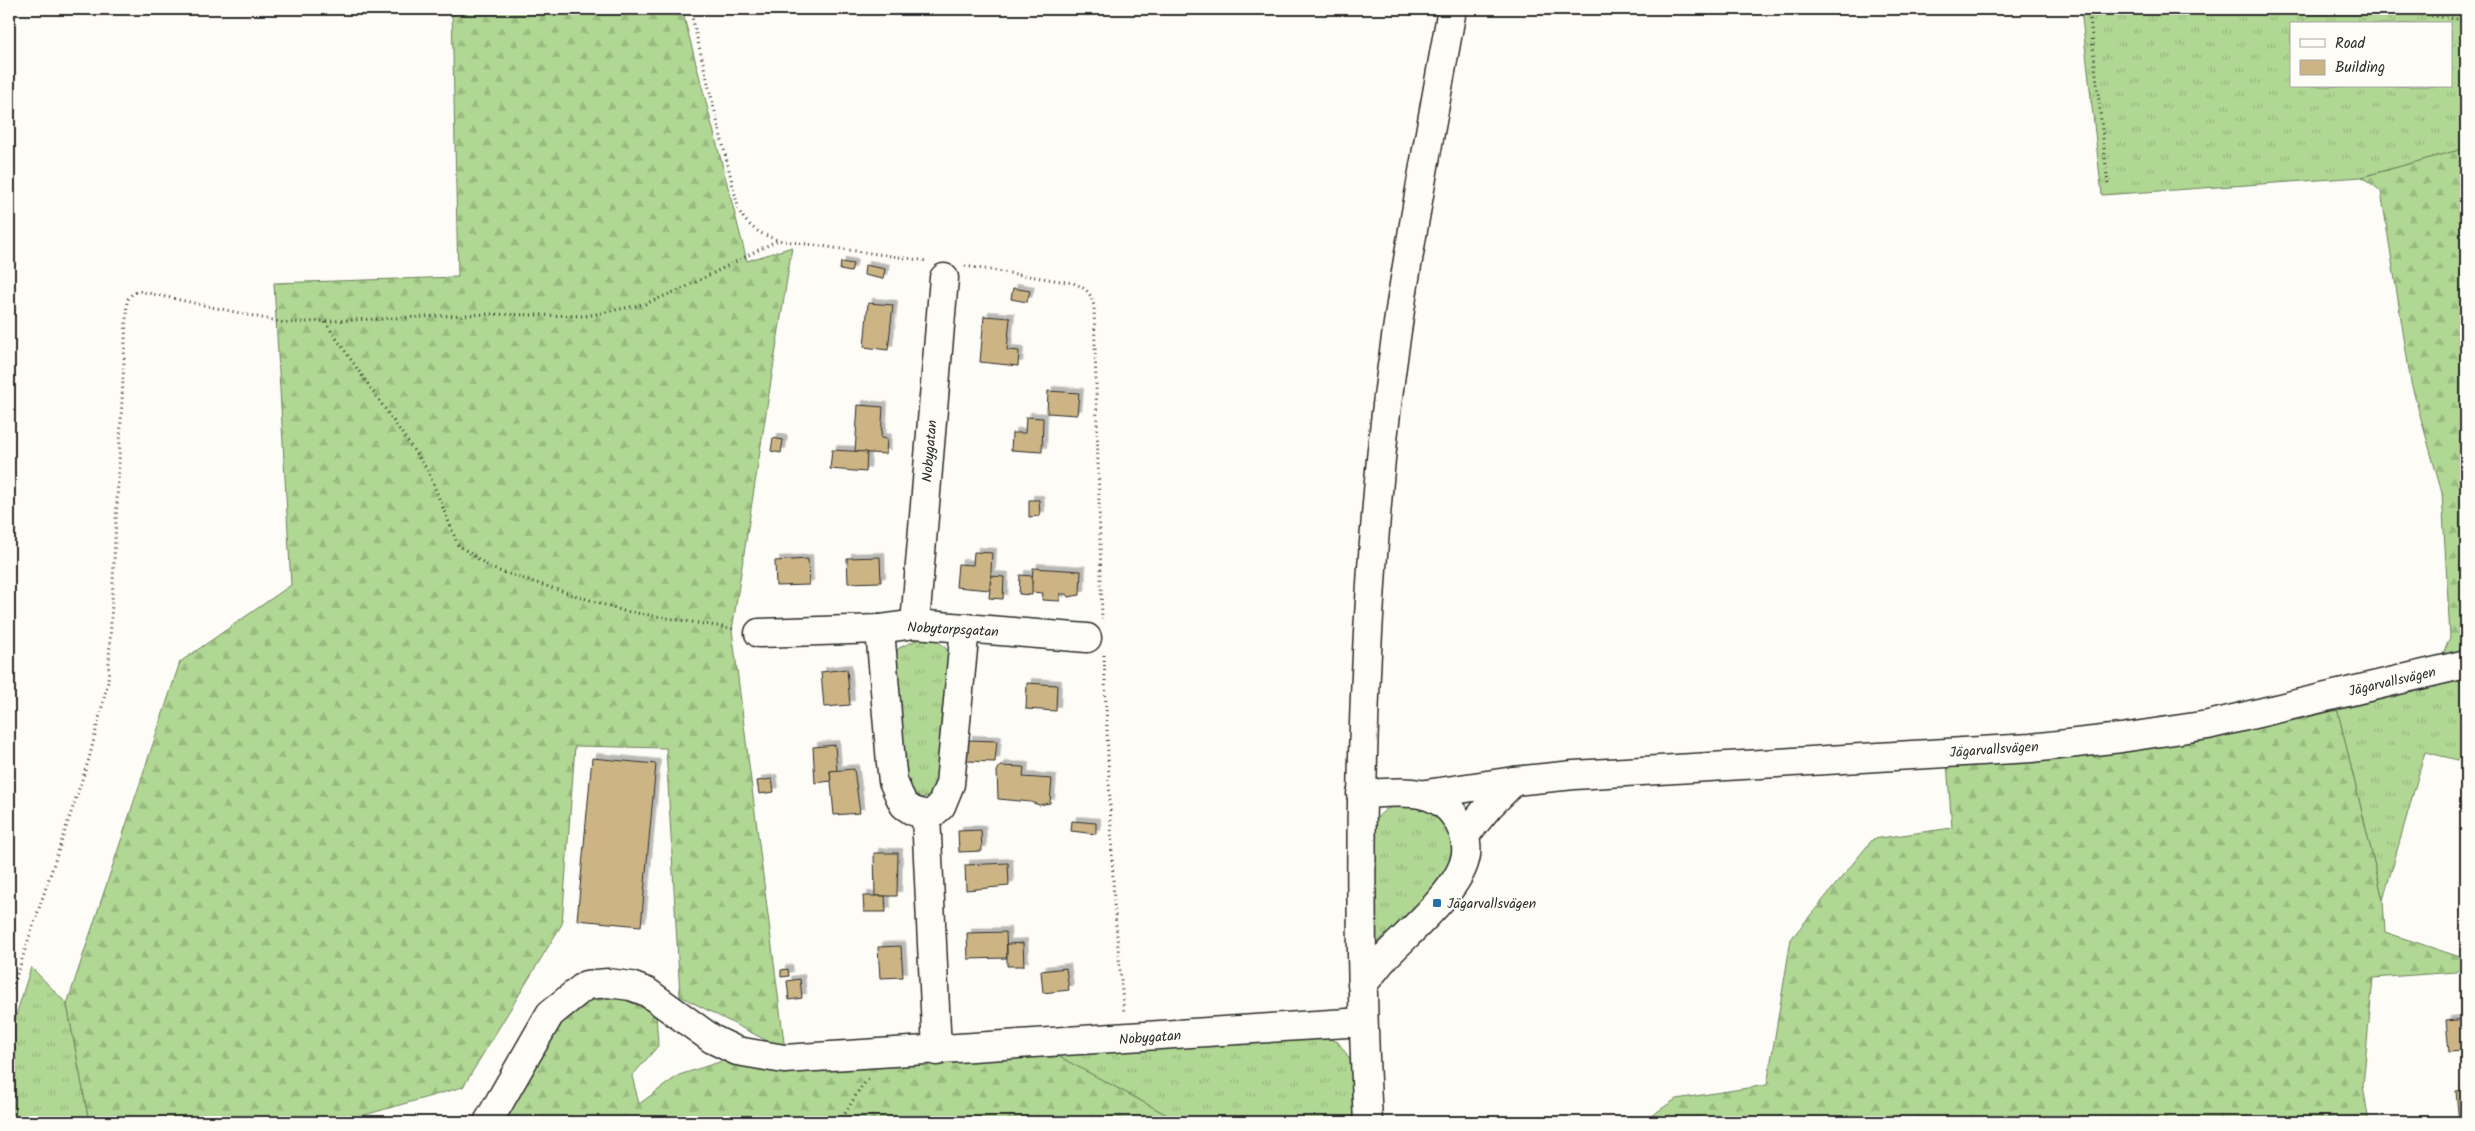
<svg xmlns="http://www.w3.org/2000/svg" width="2475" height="1131" viewBox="0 0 2475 1131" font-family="Kalam,sans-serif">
<defs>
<pattern id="grass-tufts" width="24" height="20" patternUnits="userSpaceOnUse" patternTransform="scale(1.25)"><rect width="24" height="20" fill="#b0d793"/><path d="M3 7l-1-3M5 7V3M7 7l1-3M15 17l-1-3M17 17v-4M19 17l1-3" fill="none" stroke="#98b97f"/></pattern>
<pattern id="forest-firs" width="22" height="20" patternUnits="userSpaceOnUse" patternTransform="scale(1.25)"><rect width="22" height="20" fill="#b0d793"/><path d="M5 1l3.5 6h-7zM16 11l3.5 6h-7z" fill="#98b97f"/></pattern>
<filter id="shadow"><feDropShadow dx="4.5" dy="-4.5" stdDeviation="0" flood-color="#0004"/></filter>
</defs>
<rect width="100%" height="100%" fill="#fdfcf7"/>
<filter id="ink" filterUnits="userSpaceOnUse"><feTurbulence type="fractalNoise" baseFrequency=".02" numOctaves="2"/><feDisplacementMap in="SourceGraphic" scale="10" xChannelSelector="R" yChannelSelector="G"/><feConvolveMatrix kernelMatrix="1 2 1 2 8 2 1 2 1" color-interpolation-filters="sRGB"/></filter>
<g filter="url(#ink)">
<g fill="url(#grass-tufts)" stroke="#6e815f" fill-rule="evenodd">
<path d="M2081,9H2466V148L2362,177L2102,195ZM2291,24H2451V86H2291Z"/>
<path d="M921,638C935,638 941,641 949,653L945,759L934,795L921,798L915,796L903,777L894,656L899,648Z"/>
<polygon points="2466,672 2466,762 2425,752 2383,900 2336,704"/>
<path d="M1425,805L1447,823L1455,849L1449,872L1383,942L1375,944L1374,823C1388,800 1401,806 1425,805Z"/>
<polygon points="31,967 67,1004 89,1122 9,1122 9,1038"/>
<polygon points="1316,1034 1338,1042 1350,1059 1356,1122 1180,1122 1056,1055"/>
</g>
<g fill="url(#forest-firs)" stroke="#6e815f">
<polygon points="452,9 682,9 747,261 792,247 732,630 785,1050 680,996 666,748 575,746 562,924 463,1087 340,1122 89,1122 67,1004 180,662 291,585 274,283 458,277"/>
<polygon points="2466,148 2466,658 2443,655 2450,637 2442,493 2411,383 2381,191 2362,177"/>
<polygon points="2336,704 2383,900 2385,932 2466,959 2466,964 2456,972 2373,978 2363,1086 2369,1122 1642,1122 1676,1099 1767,1085 1791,939 1873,839 1952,828 1947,763"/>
<polygon points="621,998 656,1013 658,1046 632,1076 639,1104 679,1075 738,1056 1056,1055 1180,1122 518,1122 504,1116 544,1043 577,1002"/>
</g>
<g fill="#ccb484" stroke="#2b2b2b" filter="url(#shadow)">
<polygon points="841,262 853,264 851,272 840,270"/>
<polygon points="865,265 885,269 883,279 864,275"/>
<polygon points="1013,288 1030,291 1027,302 1011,299"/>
<polygon points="868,303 893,305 888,350 864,347"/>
<polygon points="984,316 1010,318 1007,350 1019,351 1018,366 980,362"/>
<polygon points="1048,391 1079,393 1077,415 1047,413"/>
<polygon points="858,405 883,407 881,438 887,439 886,454 855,452"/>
<polygon points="1026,417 1043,418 1042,452 1011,450 1012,433 1025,433"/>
<polygon points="773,438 783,440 781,453 771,451"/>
<polygon points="832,450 867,452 866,472 830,469"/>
<polygon points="1029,500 1039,500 1040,516 1029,517"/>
<polygon points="974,552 992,553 990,590 956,587 958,564 973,565"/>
<polygon points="880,557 881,582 848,583 847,558"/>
<polygon points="808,559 809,585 776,586 775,561"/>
<polygon points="1033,568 1081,571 1080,595 1068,597 1066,594 1060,594 1060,601 1042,600 1043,593 1031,592"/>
<polygon points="1020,575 1032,576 1032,595 1019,594"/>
<polygon points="991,576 1004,577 1003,599 989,598"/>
<polygon points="847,669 850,705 824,707 821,672"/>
<polygon points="1027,683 1057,685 1056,711 1026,709"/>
<polygon points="968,740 997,741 995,762 967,761"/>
<polygon points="835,745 837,771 830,771 831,781 815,783 813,747"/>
<polygon points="592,758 656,764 641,926 577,920"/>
<polygon points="1000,766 1024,767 1023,777 1052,779 1050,803 1039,805 1031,802 998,799 997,771"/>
<polygon points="854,769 860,813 834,815 830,771"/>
<polygon points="772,779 774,792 759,794 757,781"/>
<polygon points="1072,821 1096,823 1096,834 1071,831"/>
<polygon points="981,830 982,851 959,852 958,831"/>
<polygon points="874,853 898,853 897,896 875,896"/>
<polygon points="1008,863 1009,886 966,890 965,865"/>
<polygon points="863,896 885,896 886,912 864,912"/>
<polygon points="1006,932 1007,958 968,959 967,933"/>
<polygon points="1023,943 1024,966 1007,966 1007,944"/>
<polygon points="901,946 903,977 880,978 878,947"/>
<polygon points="1066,968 1069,990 1043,993 1041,971"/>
<polygon points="788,969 789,976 781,977 781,970"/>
<polygon points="800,979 802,998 789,1000 787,981"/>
<polygon points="2466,1019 2466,1046 2464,1046 2464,1051 2449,1052 2446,1021"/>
<polygon points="2466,1090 2466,1122 2459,1122 2456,1091"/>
</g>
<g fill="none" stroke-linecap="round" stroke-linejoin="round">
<g stroke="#2b2b2b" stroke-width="31">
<g id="minor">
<polyline points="915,624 944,278"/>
<polyline points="880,629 891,763 893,781 899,795 904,805 913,811 926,815 934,812 941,806 950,784 965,628"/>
<polyline points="759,633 880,629 915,624 1087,638"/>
<path d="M1361,794C1399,793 1439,784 1459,823C1466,836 1469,849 1464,863C1454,894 1409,932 1386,956C1378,965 1370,976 1362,985"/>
<polyline points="1426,794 1514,781 1574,775 2031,748 2121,738 2208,725 2466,664"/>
<polyline points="926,815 937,1051"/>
<polyline points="1465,835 1489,806 1514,781"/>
<polyline points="488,1122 550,1014 586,985 608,983 631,986 647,992 712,1039 737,1051 784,1059 1363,1022"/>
<path d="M1368,1122C1356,901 1360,680 1381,459C1396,308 1426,158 1452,9"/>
</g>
</g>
<g stroke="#2b2b2b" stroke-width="3" stroke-dasharray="1 4" stroke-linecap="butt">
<path d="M690,9L739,211C749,228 760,234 778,240L927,261"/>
<polyline points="2089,9 2108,185"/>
<polyline points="2392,9 2402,12 2466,20"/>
<path d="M965,266L1073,283C1086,288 1091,293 1094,306L1102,619"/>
<polyline points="325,322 428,471 458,545 493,569 624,611 735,629"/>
<polyline points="1104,655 1114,903 1124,1013"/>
<polyline points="9,998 89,759 108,682 127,300 132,294 139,291 285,323 488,314 586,316 645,304 686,287 778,240"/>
<polyline points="840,1122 859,1090 870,1077"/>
</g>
<use href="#minor" stroke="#fdfcf7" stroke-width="28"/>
</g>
</g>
<rect fill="#1f6fb2" stroke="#fdfcf7" stroke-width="2" x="1432" y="898" width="10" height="10" rx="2.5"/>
<g text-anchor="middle" stroke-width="4" stroke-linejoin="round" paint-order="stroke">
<g font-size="14" fill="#2b2b2b" stroke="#fdfcf7">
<text transform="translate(929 451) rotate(-85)" y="5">Nobygatan</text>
<text transform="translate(953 629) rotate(3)" y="5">Nobytorpsgatan</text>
<text transform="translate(2392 681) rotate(-13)" y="5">Jägarvallsvägen</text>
<text transform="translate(1994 749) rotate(-4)" y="5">Jägarvallsvägen</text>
<text transform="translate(1150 1037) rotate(-4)" y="5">Nobygatan</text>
</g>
<g font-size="14" fill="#2b2b2b" stroke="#fdfcf7" text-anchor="start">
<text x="1447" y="908">Jägarvallsvägen</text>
</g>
</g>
<rect width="2475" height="1131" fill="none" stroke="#fdfcf7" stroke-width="30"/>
<rect x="15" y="15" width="2445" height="1101" fill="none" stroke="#2b2b2b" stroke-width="2" filter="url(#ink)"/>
<rect x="2290" y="22" width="162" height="65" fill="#fdfcf7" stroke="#a9a8a5"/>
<rect x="2300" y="39" width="25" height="8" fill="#fdfcf7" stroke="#a9a8a5"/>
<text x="2335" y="48" font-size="15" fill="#2b2b2b">Road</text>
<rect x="2300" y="60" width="25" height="15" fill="#ccb484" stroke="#a9a8a5"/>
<text x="2335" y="72" font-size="15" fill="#2b2b2b">Building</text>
</svg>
